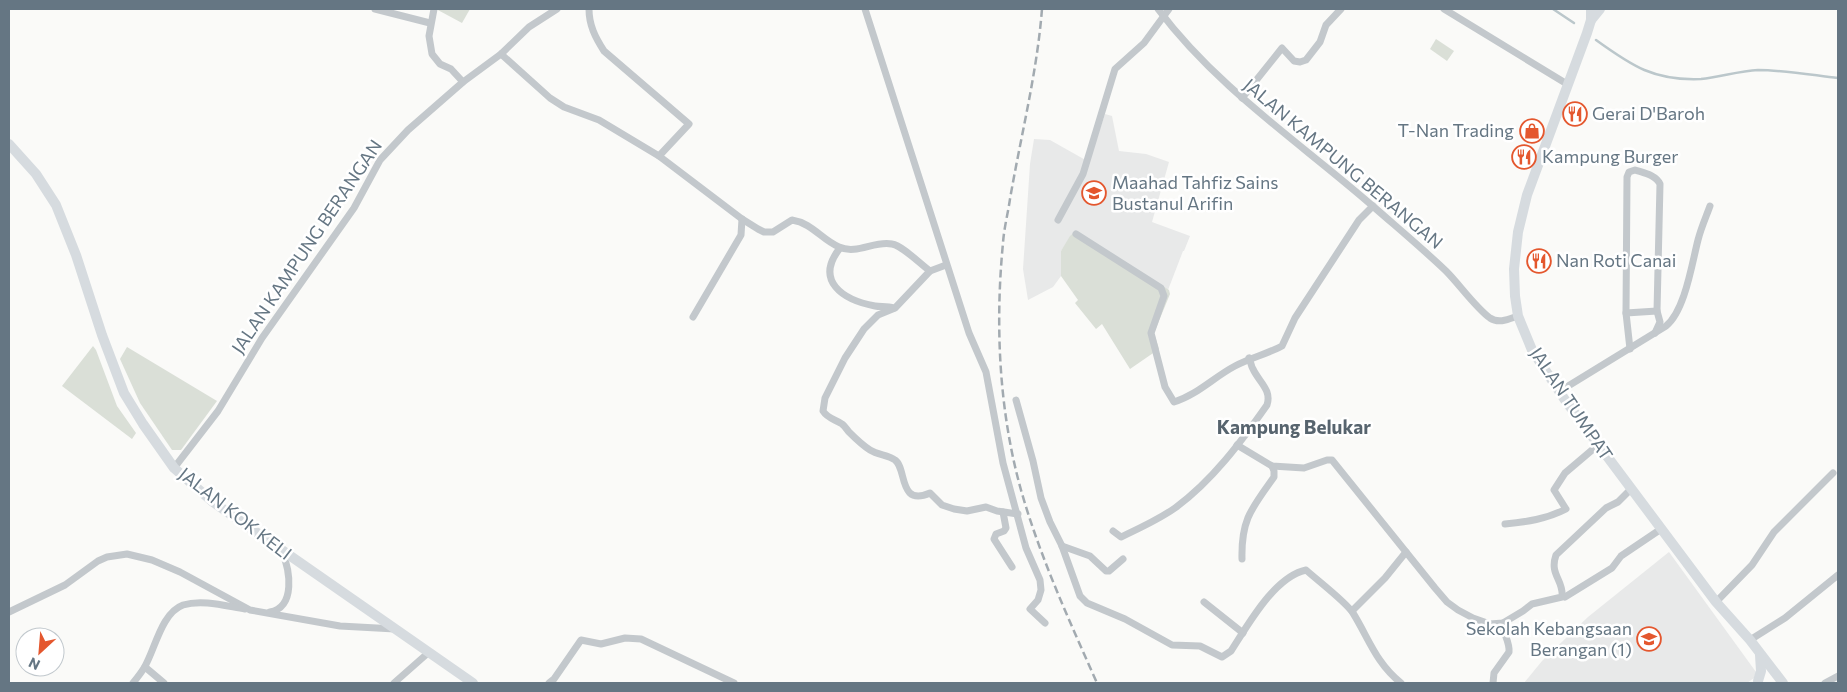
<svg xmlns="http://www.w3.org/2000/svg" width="1847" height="692" viewBox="0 0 1847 692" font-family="Commissioner,sans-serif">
<rect width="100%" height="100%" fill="#fafaf8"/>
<g fill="#e8e9e9">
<polygon points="1105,114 1112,116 1119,151 1146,154 1169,162 1152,222 1190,236 1184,251 1183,251 1168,290 1076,231 1061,251 1061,276 1053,287 1028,300 1023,269 1030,164 1034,139 1050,140 1089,162"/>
<polygon points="1669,552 1756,672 1754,678 1747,683 1524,683 1542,661 1588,617"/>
</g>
<g fill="#dadfd7">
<polygon points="436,9 470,9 462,23"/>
<polygon points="1436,39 1454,51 1447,61 1430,49"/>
<polygon points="1076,231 1169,290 1170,294 1154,333 1159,349 1130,369 1102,324 1096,329 1075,303 1078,300 1061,276 1061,251 1070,236"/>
<polygon points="93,346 96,350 117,406 136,433 132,439 62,386"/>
<polygon points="127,347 217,401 181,450 172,450 140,403 120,359"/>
</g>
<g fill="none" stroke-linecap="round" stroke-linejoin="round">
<g stroke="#bbc7cb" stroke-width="2.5">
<polyline points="1553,9 1574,23"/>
<path d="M1596,40C1632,66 1654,81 1701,79C1720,77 1739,71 1758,70C1784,70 1812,75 1838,78"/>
</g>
<g stroke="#c3c8cc" stroke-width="7">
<polyline points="375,9 430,23"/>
<polyline points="434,9 429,36 432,54 440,64 451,69 463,82"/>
<path d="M589,9C589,25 595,37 604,51L689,124L659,156"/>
<polyline points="865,9 969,333 986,372 1003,463 1026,548 1040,580 1041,590 1038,600 1030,609 1045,623"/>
<path d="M1158,9C1218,89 1301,143 1375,208C1399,229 1423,249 1446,271C1459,284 1476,308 1490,318C1499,324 1509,319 1518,316"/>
<polyline points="1444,9 1567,84"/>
<path d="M501,54L550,98L564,107L599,120L659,156L742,219L758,229L764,232H773L792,220C812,223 822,240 839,247C857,255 875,240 892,244C903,246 920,264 930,271"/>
<polyline points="1242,98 1282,48 1294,61 1300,62 1306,60 1320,42 1326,25 1341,9"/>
<polyline points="1058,220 1083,174 1115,69 1144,43 1169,9"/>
<path d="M1076,234L1161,288L1164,296L1151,333L1165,387L1174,402C1197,395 1214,377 1235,366C1250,358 1267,354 1282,346L1295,318L1359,220L1373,206"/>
<path d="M840,248C814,281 843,300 875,306C881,307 887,306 894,308"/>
<path d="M946,265L930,271L895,308L878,315L864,329L845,358L825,398L823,411C828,419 835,419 842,424C845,426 847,430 849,432C856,439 862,445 870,450C878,455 888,455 895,460C907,468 898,507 930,493L942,505L954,509L967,511L986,507L997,511L1018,514"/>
<polyline points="1626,313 1657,311"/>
<polyline points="693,317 741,235 742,219"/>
<path d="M1630,349L1626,313L1627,177L1629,172L1635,170C1644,173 1656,175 1660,184L1657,311L1660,322L1655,333"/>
<path d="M1560,391L1666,326C1685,311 1692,263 1698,240C1701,228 1706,217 1710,206"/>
<path d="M1016,400L1033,461L1041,498L1050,522L1062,546L1080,596L1087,603L1125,619L1172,645L1200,646L1222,657L1231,651C1248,625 1274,577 1306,570C1317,580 1346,602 1353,613C1369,639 1376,663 1401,683"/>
<path d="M1237,445L1272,466L1304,468L1327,460H1332L1435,588L1447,602L1458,610L1473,618L1490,624L1503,623L1523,611L1532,604L1562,597C1564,580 1549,575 1556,555L1606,508L1618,502L1631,489"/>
<polyline points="174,468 218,411 262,338 354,208 380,160 408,130 463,82 501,54 529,27 557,9"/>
<polyline points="1003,512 1006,528 1004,531 996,534 994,539 1012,567"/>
<path d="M1505,524C1526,522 1547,519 1566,509L1554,490L1565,473L1598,445"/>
<path d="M1113,531L1121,537C1140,528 1158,520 1175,508C1212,481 1241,442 1267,405C1272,390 1259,382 1253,369C1251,366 1251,362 1249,358"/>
<polyline points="1062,546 1090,556 1106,571 1109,571 1123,559"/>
<path d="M1242,559C1241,519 1252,508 1274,477V471L1272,466"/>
<polyline points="1565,597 1612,568 1621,556 1661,529"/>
<polyline points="1204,602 1243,633"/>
<polyline points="1716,602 1752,565 1774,532 1833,473"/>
<polyline points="1352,611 1385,578 1406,552"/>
<polyline points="9,612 65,585 98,561 107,557 127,554 152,560 180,572 250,610 340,626 395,629"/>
<path d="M270,612C296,607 290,570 282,552"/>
<polyline points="1750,640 1785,618 1838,575"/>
<polyline points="145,667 164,683"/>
<path d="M133,683C137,678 141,673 144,668C155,650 161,613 183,605C202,599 226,606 245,609"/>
<polyline points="394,683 428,653"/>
<polyline points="549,683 554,679 581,640 601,644 625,638 641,639 734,683"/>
<path d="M1493,683L1494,673L1509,652C1510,641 1502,633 1503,623"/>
<polyline points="1825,683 1838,676"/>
</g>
<g stroke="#d6dbdf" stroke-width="10">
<polyline points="1591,9 1591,20 1587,33 1527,195 1518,232 1514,269 1515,296 1518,316 1532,350 1565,400 1716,602 1750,640 1783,683"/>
<polyline points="1591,20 1600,9"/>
<polyline points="9,144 36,174 56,205 76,255 102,335 124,393 143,424 174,468 213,502 473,683"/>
<polyline points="1758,681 1761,671 1760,655"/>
</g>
<path stroke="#a2aab0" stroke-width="2.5" stroke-dasharray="8 4" stroke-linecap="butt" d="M1042,9C1037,73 1021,135 1010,199C1008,213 1004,228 1003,243C995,325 999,411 1021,490C1040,557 1069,620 1097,683"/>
</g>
<defs>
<g id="restaurant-ring" transform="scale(1.25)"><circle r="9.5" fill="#fff" stroke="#e4572e" stroke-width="1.5"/><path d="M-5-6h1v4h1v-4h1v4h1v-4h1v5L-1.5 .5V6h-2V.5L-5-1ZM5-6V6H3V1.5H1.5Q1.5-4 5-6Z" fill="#e4572e"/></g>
<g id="shop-ring" transform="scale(1.25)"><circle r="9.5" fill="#fff" stroke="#e4572e" stroke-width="1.5"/><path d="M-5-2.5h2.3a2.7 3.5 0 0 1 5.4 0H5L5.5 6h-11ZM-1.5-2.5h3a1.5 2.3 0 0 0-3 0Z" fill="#e4572e"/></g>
<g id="school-ring" transform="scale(1.25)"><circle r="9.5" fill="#fff" stroke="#e4572e" stroke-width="1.5"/><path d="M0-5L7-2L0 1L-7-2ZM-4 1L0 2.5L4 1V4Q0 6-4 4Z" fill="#e4572e"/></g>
</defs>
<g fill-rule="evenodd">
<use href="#restaurant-ring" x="1575" y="114"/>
<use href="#shop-ring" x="1532" y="131"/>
<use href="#restaurant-ring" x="1524" y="157"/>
<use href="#school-ring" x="1094" y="193"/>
<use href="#restaurant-ring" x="1539" y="261"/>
<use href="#school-ring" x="1649" y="639"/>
</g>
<g text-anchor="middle" stroke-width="5" stroke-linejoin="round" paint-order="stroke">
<g font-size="18" fill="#657683" stroke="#fff" text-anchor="start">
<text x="1592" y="120">Gerai D'Baroh</text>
<text x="1514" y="137" text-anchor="end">T-Nan Trading</text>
<text x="1542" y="163">Kampung Burger</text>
<text x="1112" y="189">Maahad Tahfiz Sains<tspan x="1112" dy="21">Bustanul Arifin</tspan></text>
<text x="1556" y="267">Nan Roti Canai</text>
<text x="1632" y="635" text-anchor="end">Sekolah Kebangsaan<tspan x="1632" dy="21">Berangan (1)</tspan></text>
</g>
<g font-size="18" fill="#657683" stroke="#fff">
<text transform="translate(1343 164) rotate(40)" y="6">JALAN KAMPUNG BERANGAN</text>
<text transform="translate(307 247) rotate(-56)" y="6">JALAN KAMPUNG BERANGAN</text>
<text transform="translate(1571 404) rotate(56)" y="6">JALAN TUMPAT</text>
<text transform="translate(235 514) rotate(38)" y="6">JALAN KOK KELI</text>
</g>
<g font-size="19" font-weight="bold" fill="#57646e" stroke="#fff">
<text x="1294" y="434">Kampung Belukar</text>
</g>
</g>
<rect width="1847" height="692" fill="none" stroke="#657683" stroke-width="20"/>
<g transform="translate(40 652) rotate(206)"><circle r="24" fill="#ffffff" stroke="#c1c8cd"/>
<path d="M0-4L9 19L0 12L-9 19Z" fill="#e4572e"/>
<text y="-8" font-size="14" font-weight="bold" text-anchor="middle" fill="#657683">N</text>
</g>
</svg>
